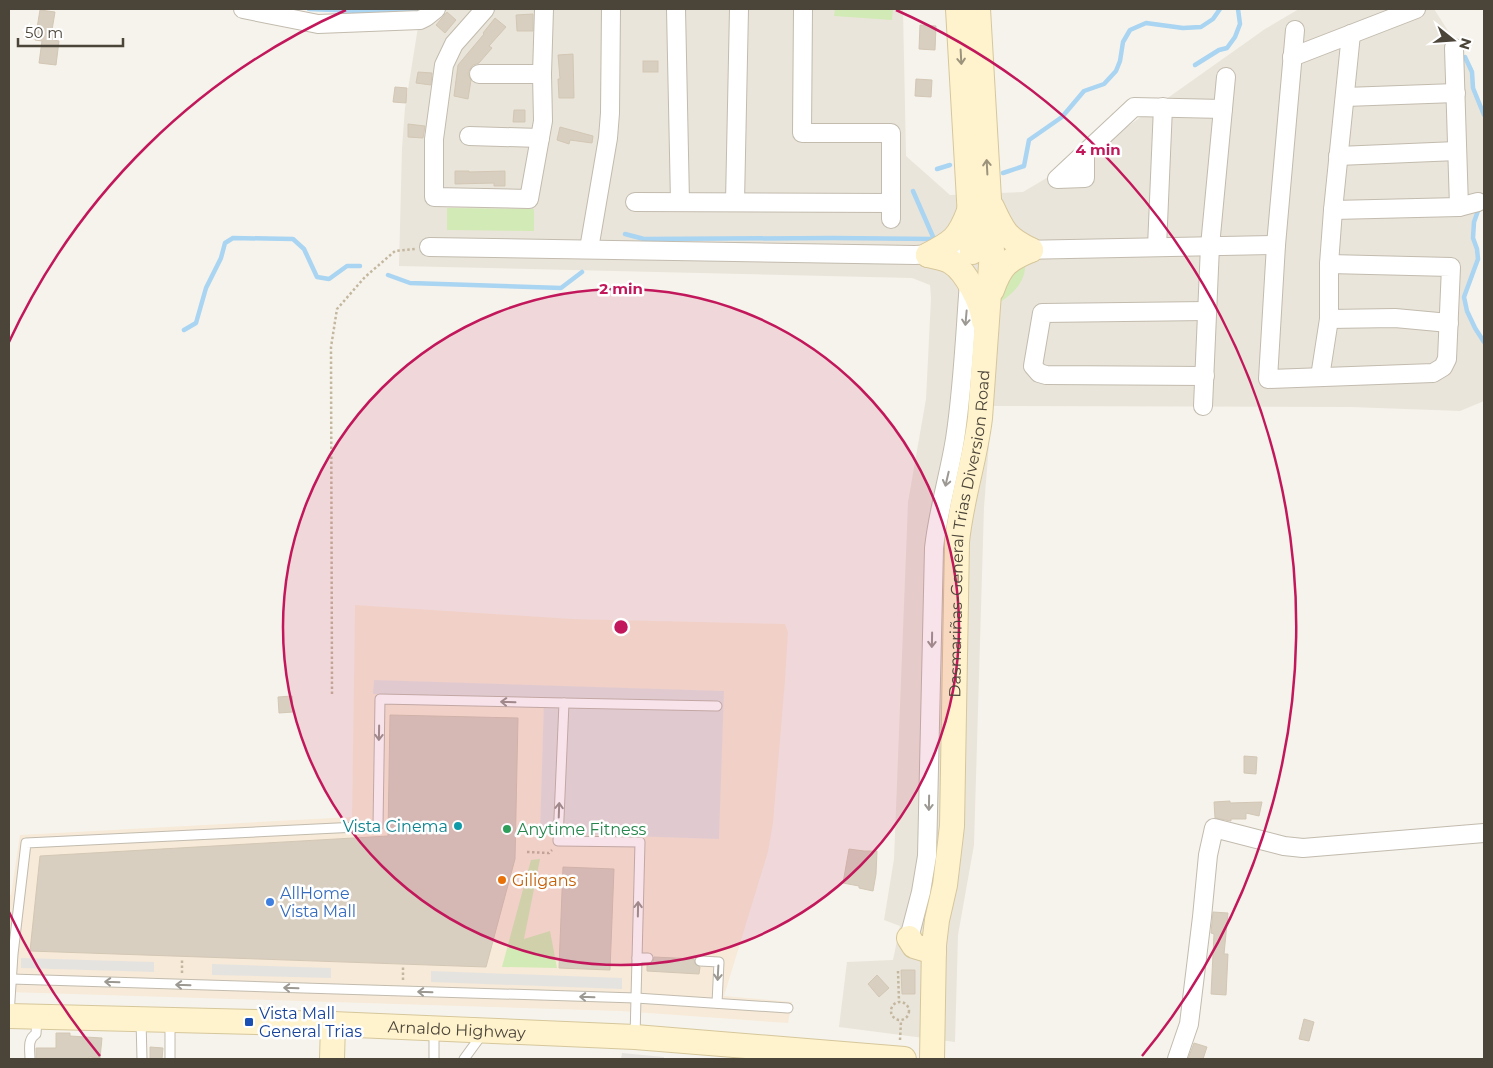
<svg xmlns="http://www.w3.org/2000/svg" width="1493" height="1068" viewBox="0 0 1493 1068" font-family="Montserrat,sans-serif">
<rect width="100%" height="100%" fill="#f6f3ec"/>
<polygon fill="#eae5da" points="445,9 903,9 906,156 950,195 1023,192 1097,148 1265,29 1299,9 1434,9 1465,57 1472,72 1473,88 1484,115 1484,195 1474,222 1473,238 1477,249 1478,259 1464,297 1467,311 1475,328 1484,342 1484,401 1460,411 1351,407 992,406 984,507 974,845 958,935 955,1042 839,1027 847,962 893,960 900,926 884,920 894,859 908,502 926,399 931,298 930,285 912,278 399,266 402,148 405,108 418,27 437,19"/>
<polygon fill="#f7ead8" points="355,605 572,619 785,624 788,632 785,681 773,823 768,852 724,996 792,1002 788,1023 621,1011 9,992 9,895 11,895 20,835 352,817"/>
<polygon fill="#e6e2dd" points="622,1053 664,1057 664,1059 621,1059"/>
<g fill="#d2eab5">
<polygon points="835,9 893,9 892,20 834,16"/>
<polygon points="447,208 534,209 534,231 447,230"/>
<path d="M1026,261C1025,266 1025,273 1023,277C1018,291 1005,299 994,306L1001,286Z"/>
<polygon points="540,859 524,939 550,931 557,968 502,967 531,860"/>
</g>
<g fill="#e5e3e0">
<polygon points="374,680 724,691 719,839 540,833 544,699 373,694"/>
<polygon points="21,958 154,962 154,972 21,968"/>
<polygon points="212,964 331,968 331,978 212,975"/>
<polygon points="431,971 622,978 622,989 431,982"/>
</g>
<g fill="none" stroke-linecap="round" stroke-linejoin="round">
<g stroke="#a9d4f2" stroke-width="4.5">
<polyline points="309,9 359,11 418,10 420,9"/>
<polyline points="1465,57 1472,72 1473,88 1484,115"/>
<polyline points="1195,65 1219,50 1227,48 1235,37 1240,24 1238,9"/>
<polyline points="937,169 950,165"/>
<polyline points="1003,173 1024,166 1029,140 1062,117 1084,91 1104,84 1116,71 1120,61 1123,42 1130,30 1146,23 1183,28 1201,27 1213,19 1220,9"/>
<polyline points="1479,208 1474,222 1473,238 1477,249 1478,259 1464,297 1467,311 1475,328 1484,342"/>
<polyline points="625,234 644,239 833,238 934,239 913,191"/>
<polyline points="388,275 410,283 561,288 582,272"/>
<polyline points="184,330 196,323 206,288 221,258 225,243 233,238 293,239 304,249 317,277 329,279 347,266 360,266"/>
</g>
</g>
<g fill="#d8cfc1" stroke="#d3c7b4">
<polygon points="40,10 55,12 52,30 56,30 54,40 59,41 56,65 39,63 42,41 35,40"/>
<polygon points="447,12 456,20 445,33 436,25"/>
<polygon points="533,14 533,31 517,31 516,15"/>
<polygon points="495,18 506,27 489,46 492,48 479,63 473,65 470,69 468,74 471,80 468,99 454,96 458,65 484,34 483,33"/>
<polygon points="920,25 936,26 935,50 919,49"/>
<polygon points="573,54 574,98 559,98 558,79 560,79 558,55"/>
<rect x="643" y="61" width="15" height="11"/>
<polygon points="418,72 432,73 431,85 416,83"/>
<polygon points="916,79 932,80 931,97 915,96"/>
<polygon points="395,87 407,88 406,103 393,102"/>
<polygon points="514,110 525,110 525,122 513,122"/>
<polygon points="408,124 425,126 423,138 408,137"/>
<polygon points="560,127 593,136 592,143 570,140 569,144 557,140"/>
<polygon points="455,171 469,171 469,172 505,171 505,186 494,186 494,183 455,184"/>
<polygon points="292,696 293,712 279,713 278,697"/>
<polygon points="390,715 518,718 515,859 486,967 30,951 40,856 388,836"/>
<polygon points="1244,756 1257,757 1256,774 1244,773"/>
<polygon points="1230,801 1230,803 1262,802 1259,816 1246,813 1246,819 1231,819 1231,821 1215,818 1214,802"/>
<polygon points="849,849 864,851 877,851 876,874 873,891 859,888 859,886 843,883"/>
<polygon points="563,867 614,869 610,970 559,968"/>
<polygon points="1213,912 1228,913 1224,954 1228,954 1226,995 1211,994 1214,934 1211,933"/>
<polygon points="654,957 694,959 695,964 700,967 699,974 647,971 647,964 653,962"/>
<polygon points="901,970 915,970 915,994 902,994"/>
<polygon points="877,975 889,988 879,997 868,984"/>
<polygon points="1304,1019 1314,1022 1309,1041 1299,1039"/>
<polygon points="56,1033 70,1033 70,1036 102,1038 100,1058 89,1057 89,1059 36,1059 36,1048 56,1048"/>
<polygon points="1194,1043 1207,1047 1203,1059 1188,1059"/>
<polygon points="150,1047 163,1048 162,1059 150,1059"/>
</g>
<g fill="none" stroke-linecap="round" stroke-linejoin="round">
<g stroke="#c2bbae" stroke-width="11">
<g id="lane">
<polyline points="564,703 717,706"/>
<polyline points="637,958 648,958"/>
<polyline points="700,961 719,962 717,1003"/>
<polyline points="11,979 636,998 788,1008"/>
<polyline points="9,1015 13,954 26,843 378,826 380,699 564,703 558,841 640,842 635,1037"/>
<polyline points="141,1020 142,1059"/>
<polyline points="170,1020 170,1059"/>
<polyline points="434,1029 434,1059"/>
<path d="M30,1059C30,1050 27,1039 36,1034L37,1017"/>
<polyline points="464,1059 483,1033"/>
</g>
</g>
<g stroke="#c2bbae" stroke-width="20">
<g id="street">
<polyline points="243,9 318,24 420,20 426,17 436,9"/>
<polyline points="485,9 454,44 444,65 434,139 434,197 529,199 543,121 542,74 544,9"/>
<polyline points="676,9 680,202"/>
<polyline points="803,9 802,133 891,133 891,219"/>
<polyline points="1295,30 1276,245 1268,379 1433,373 1443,367 1447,359 1451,267 1329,264"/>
<polyline points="1454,48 1459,207"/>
<polyline points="1292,57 1416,9"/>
<polyline points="479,74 542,74"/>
<polyline points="1345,97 1456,93"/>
<polyline points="469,136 540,138"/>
<polyline points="1085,153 1085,178 1057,179 1134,107 1223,109"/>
<polyline points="1338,156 1457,151"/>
<polyline points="635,202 891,203"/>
<polyline points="735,202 739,9"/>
<polyline points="1333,210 1459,207 1478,202"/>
<polyline points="429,247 915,255 983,251"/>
<polyline points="1157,247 1163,107"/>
<polyline points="589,249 608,138 610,113 611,9"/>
<polyline points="1019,250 1276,245"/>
<polyline points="1329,319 1395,318 1449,323"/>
<polyline points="1205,376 1046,375 1039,373 1033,366 1042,313 1207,311"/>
<polyline points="1320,377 1329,319 1329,264 1333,210 1351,34"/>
<polyline points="1203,406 1210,246 1226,77"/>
<path d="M909,938L921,892L927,856L934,548C938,511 949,476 955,439C963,387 965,334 969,282"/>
<polyline points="1177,1059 1189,1024 1202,917 1208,855 1214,828 1284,846 1303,848 1484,833"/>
</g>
</g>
<g stroke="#d6c79b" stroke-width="26">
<g id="secondary">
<polyline points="958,9 972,252"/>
<path d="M992,207C1003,231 1006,238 1031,250"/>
<path d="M928,255C935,257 944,258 951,262C966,271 982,303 984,321"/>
<path d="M928,255C953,242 959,238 969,211"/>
<path d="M992,290C1001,265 1007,260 1031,250"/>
<polyline points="909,938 914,946 934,952"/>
<path id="s1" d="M9,1016L333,1024L635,1037L904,1059"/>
<polyline points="332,1059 333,1024"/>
<path id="s2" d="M932,1059L934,945L937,920L945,885L952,826L957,542C961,500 975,460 980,418L992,251L978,9"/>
</g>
</g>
<g stroke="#c4b79f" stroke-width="2.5" stroke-dasharray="2.5 2.5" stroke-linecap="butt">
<polyline points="332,694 331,347 337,309 365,277 395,251 415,249"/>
<polyline points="527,852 549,853 552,850"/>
<polyline points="898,971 899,1002"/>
<polyline points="182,973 182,959"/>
<polyline points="403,980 403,967"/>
<circle cx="900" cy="1011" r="9"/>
<polyline points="900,1040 901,1021"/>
</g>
<use href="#lane" stroke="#fff" stroke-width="9"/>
<use href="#street" stroke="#fff" stroke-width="18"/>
<use href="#secondary" stroke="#fff3cd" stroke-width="24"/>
</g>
<defs><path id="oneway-shaft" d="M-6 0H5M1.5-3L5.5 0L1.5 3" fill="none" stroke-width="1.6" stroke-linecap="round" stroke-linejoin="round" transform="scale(1.25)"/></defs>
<g stroke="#9c937c">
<use href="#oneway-shaft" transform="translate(961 57) rotate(87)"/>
<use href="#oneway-shaft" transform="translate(987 167) rotate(-93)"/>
</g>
<g stroke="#9c9892">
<use href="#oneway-shaft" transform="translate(966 318) rotate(95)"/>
<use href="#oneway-shaft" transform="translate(947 479) rotate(103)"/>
<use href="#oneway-shaft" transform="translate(932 640) rotate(91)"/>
<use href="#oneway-shaft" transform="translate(508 702) rotate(-178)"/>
<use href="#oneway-shaft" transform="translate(379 733) rotate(91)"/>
<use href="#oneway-shaft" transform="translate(929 803) rotate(91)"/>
<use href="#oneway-shaft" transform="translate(559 810) rotate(-88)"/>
<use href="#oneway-shaft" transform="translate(638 909) rotate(-89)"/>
<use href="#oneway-shaft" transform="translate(718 973) rotate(93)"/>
<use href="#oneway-shaft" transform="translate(112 982) rotate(-178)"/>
<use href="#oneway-shaft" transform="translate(183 985) rotate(-178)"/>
<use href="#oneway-shaft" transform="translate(291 988) rotate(-178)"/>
<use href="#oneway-shaft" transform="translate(425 992) rotate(-178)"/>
<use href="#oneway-shaft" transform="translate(587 997) rotate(-178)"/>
</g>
<circle cx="621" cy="627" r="338" fill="#c2185b" fill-opacity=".12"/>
<g fill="none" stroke="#c2185b" stroke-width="2.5">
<circle cx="621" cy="627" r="338"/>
<path d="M100 1056A675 675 0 0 1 9 912M9 342A675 675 0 0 1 346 10M896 10A675 675 0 0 1 1142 1056"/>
</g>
<circle fill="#0f9aa8" stroke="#fff" stroke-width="2" cx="458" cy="826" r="5"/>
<circle fill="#2e9e5b" stroke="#fff" stroke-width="2" cx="507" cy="829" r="5"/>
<circle fill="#e8710a" stroke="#fff" stroke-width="2" cx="502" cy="880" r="5"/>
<circle fill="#3f7fe0" stroke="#fff" stroke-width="2" cx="270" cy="902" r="5"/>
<rect fill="#1a4fb4" stroke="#fff" stroke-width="2" x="244" y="1017" width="10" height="10" rx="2.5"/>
<g text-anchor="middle" stroke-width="5" stroke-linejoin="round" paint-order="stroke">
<g font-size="16" fill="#4b4439" stroke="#fff">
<text dy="6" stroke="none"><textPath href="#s2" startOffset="528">Dasmariñas-General Trias Diversion Road</textPath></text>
<text dy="6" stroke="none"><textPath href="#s1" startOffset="448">Arnaldo Highway</textPath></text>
</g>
<g font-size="16" fill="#0d838f" stroke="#fff" text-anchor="end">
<text x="448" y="832">Vista Cinema</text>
</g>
<g font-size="16" fill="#27864d" stroke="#fff" text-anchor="start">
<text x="517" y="835">Anytime Fitness</text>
</g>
<g font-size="16" fill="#c56008" stroke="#fff" text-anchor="start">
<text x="512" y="886">Giligans</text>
</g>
<g font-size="16" fill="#366cbe" stroke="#fff" text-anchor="start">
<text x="280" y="899">AllHome<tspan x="280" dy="18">Vista Mall</tspan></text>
</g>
<g font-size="16" fill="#164399" stroke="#fff" text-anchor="start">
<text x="259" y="1019">Vista Mall<tspan x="259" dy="18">General Trias</tspan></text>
</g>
</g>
<circle cx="621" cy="627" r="8" fill="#c2185b" stroke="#fff" stroke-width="2.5"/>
<g font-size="15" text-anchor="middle" font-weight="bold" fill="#c2185b" stroke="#fff" stroke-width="5" stroke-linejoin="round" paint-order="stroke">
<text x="1098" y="155">4 min</text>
<text x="621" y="294">2 min</text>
</g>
<rect width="1493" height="1068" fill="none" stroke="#4b4439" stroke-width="20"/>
<g transform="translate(1453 40) rotate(107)" stroke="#ffffff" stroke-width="4" paint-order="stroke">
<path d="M0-4L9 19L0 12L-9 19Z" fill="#4b4439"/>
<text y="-8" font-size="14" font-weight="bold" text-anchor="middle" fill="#4b4439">N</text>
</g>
<path d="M18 38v8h105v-8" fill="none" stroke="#4b4439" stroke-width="2.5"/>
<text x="25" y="38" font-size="15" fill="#4b4439" stroke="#ffffff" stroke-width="4" paint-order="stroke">50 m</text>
</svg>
